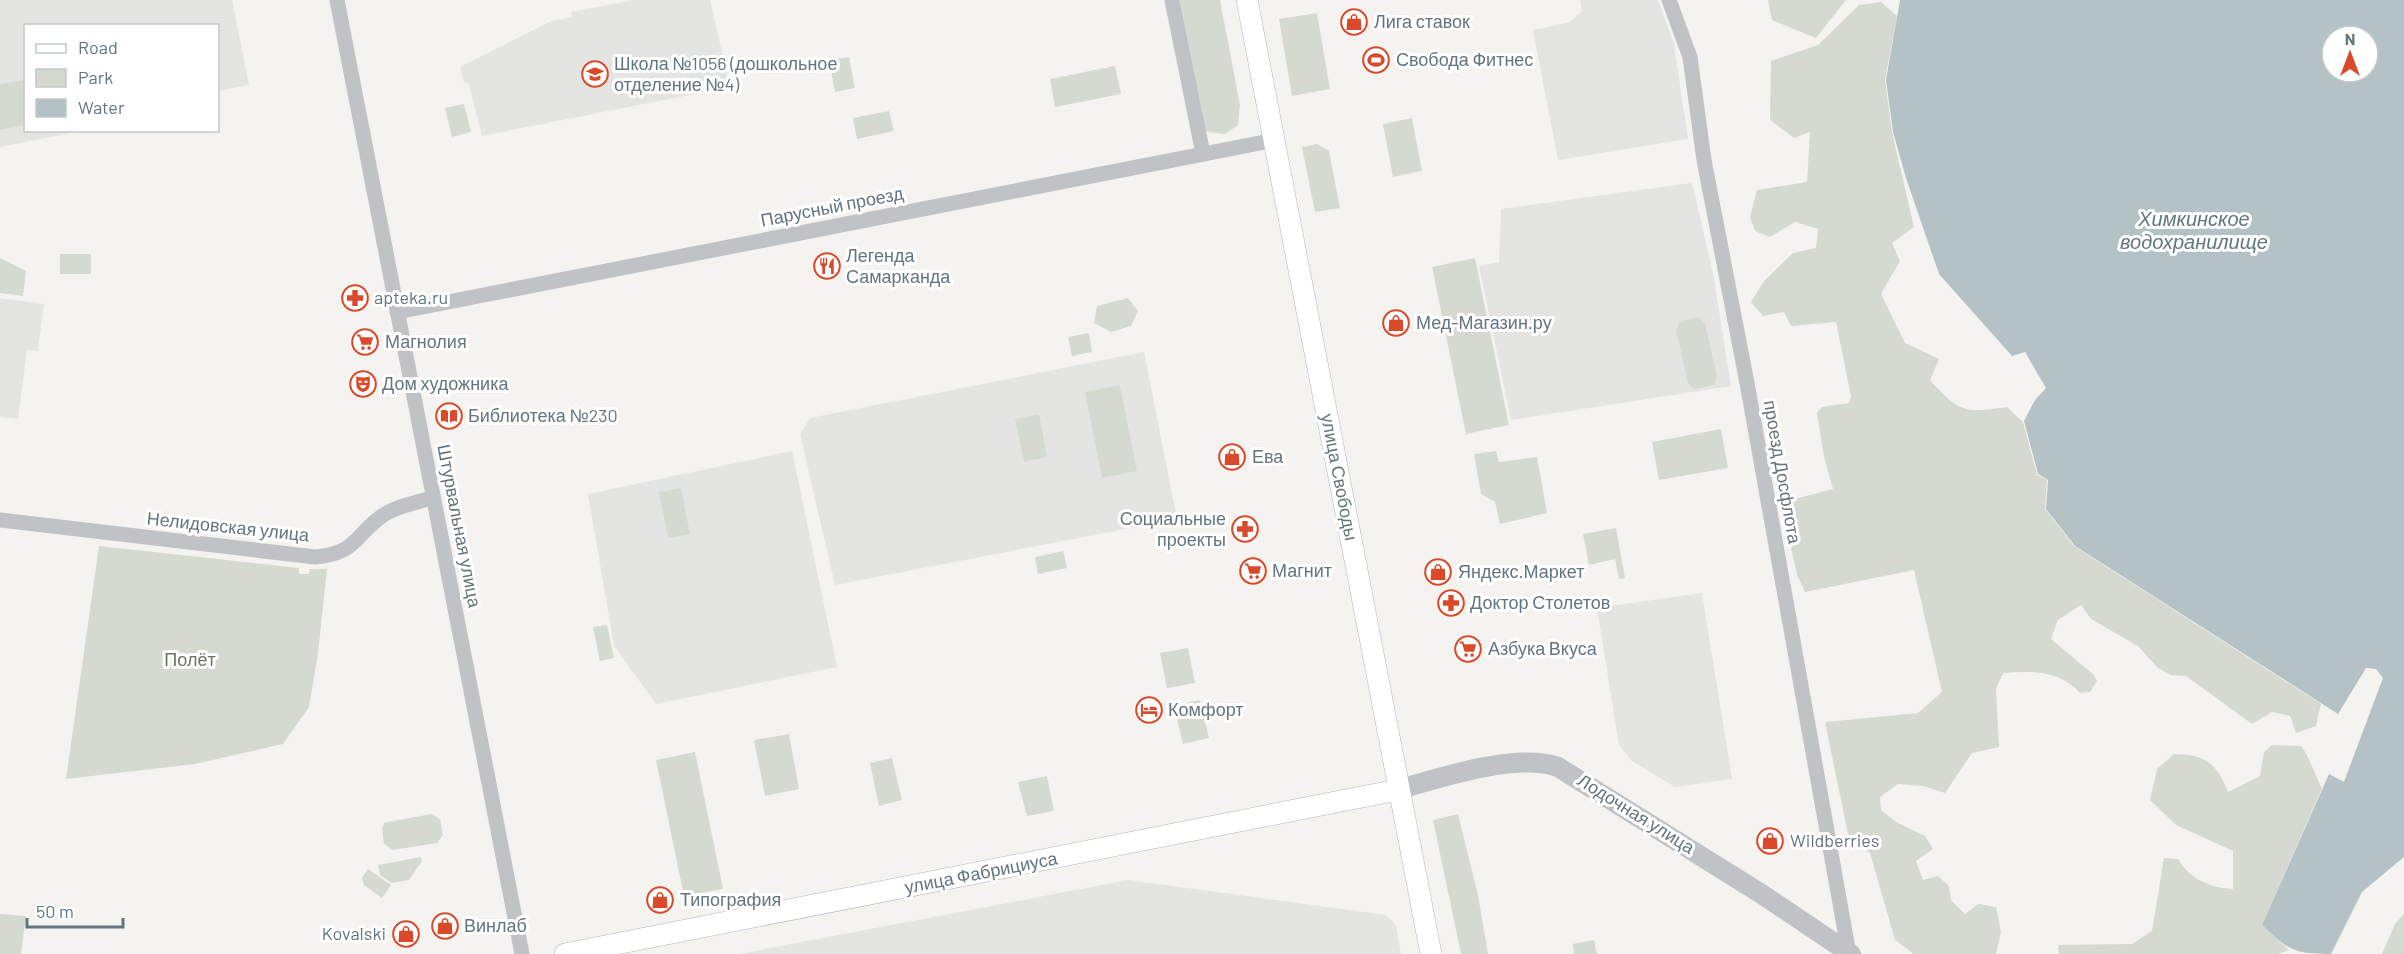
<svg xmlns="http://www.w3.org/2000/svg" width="2404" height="954" viewBox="0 0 2404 954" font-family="Barlow,sans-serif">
<rect width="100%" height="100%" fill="#f4f3f0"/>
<g fill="#e4e5e3">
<polygon points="0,0 232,0 249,85 218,91 218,26 26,26 26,130 81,131 0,147"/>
<polygon points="634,0 710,0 730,87 482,136 469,84 464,82 460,67 551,21 572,17 571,12"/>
<polygon points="1580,0 1658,0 1674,44 1688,139 1558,160 1533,30 1570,22 1582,11"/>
<polygon points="1692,183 1713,273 1731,386 1511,420 1479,266 1499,262 1501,209"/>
<polygon points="0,298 44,304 38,351 27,350 18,419 0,417"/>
<polygon points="1144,352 1177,519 835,585 800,434 810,418"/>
<polygon points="792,451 837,667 656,704 614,646 588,494"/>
<polygon points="1702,593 1732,779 1675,787 1632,761 1619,745 1597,608"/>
<polygon points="1128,880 1386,915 1396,925 1401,954 739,954"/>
</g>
<g fill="#d5dad1">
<polygon points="1180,0 1220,0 1240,105 1238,125 1225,134 1207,132 1205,128"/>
<polygon points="1768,0 1846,0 1816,38 1772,20"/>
<path d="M1881,2L1897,16L1885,80L1892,132L1914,227L1892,243L1900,261L1881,294L1905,343L1939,359L1930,380C1960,413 1964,413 2007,407L2023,422L2037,475L2047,480L2045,509L2074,546L2321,704L2316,726L2296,733L2290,716L2272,712L2252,724L2186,676L2171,675L2158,668L2138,646L2091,619L2081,605L2058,620L2051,639L2093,674L2097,681L2090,692L2080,693C2060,670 2032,671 2003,673L1996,689L1999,747L1972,753L1945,793L1923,786L1898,784L1880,797L1881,810L1896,822L1925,836L1933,849L1916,861L1923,880L1938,876L1949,886L1951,900L1965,914L1978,904L1996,907L2001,932L1996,954H1914L1895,940L1870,853L1849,839L1825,722L1918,713L1942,692L1914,570L1805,592L1797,575L1785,520L1791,500L1833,489L1824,457L1817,413L1822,407L1849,403L1851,396L1836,322L1791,326L1784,312L1763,316L1751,302L1764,281L1793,253L1816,248L1818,229L1795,222L1770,237L1755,231L1750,217L1757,190L1807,182L1810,132L1794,138L1770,120L1771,61L1818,45L1859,5Z"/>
<polygon points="1317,13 1330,89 1292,96 1279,19"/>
<polygon points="849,57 855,88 835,92 829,60"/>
<polygon points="1115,66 1121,94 1055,107 1050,79"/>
<polygon points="25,80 25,125 0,130 0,84"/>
<polygon points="464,104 471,132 452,137 445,108"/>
<polygon points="889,111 894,131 857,139 853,118"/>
<polygon points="1412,118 1422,171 1393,177 1383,124"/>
<polygon points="1317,144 1329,151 1340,208 1315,212 1302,147"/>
<rect x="60" y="254" width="31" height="20"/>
<polygon points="0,258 26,271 23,296 0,293"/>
<polygon points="1475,258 1509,425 1466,434 1432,267"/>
<polygon points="1128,298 1138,311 1131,326 1111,332 1094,323 1097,306"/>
<polygon points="1698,317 1705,323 1717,376 1714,385 1694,389 1688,383 1676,330 1680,321"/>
<polygon points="1089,333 1092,352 1072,356 1068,337"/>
<polygon points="1120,385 1137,471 1102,478 1085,392"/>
<polygon points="1039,414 1047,457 1024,462 1015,419"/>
<polygon points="1721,429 1728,468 1659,480 1652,442"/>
<polygon points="1496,451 1499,462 1537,457 1547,513 1500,524 1495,502 1481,494 1474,454"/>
<polygon points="681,488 690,534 668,538 659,492"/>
<polygon points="1616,528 1625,578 1619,579 1615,559 1589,565 1583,534"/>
<polygon points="99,546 299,568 299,574 309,574 310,569 327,569 318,654 309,707 283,744 195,764 66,779"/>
<polygon points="1063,551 1067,568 1038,574 1035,557"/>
<polygon points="607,625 614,658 600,661 593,627"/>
<polygon points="1188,648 1195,683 1167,688 1160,653"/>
<polygon points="1200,700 1209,738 1183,744 1174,706"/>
<polygon points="789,734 799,789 765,796 754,740"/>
<path d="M2272,745L2301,746C2311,758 2314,775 2322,788L2262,925L2289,950L2278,954H2059L2058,945L2132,944L2152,931L2164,858L2178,859C2189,879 2211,888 2233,889V851L2176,825L2150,800L2157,769L2174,754C2204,754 2217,763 2228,792L2260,776L2264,752Z"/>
<polygon points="695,752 723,889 684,896 656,760"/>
<polygon points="892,758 902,800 879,806 870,763"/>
<polygon points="1047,776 1054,811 1027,816 1018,782"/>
<polygon points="431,814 440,819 443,835 437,843 393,850 384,844 382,828 384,823"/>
<polygon points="1458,814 1478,895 1488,954 1461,954 1433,820"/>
<polygon points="421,857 422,861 409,880 392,883 380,875 378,865"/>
<polygon points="368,869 391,885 382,898 364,885 362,878"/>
<polygon points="0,914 26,916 21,954 0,954"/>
<polygon points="2404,914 2404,954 2382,954 2395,924"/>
<polygon points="1594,940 1597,954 1574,954 1573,944"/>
</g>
<path fill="#b5c2c5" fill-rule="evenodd" d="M1900,0H2404V857L2362,892L2331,954C2292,954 2289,950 2262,925L2329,774L2344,782L2383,678L2376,669L2366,668L2338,714L2075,546L2046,509L2048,480L2038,474L2024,421L2035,400L2046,388L2025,352L2012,356L1939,274L1906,178L1893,132L1886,80ZM2332,36H2368V72H2332Z"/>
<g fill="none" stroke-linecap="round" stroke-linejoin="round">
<g stroke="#afb5b8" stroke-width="22">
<g id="secondary">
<polyline points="1247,0 1431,954"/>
<polyline points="565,954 1397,790"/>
</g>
</g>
<g stroke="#bfc3c6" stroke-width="15">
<polyline points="337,0 522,954"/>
<polyline points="1172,0 1203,154"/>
<polyline points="1669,0 1690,57 1704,160 1747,383 1849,954"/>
<polyline points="397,312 1275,140"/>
<path d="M0,520L315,557C359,553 354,534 385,514C399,505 418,503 433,497"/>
</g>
<path stroke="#bfc3c6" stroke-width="20" d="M1397,790C1439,778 1517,752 1558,767L1760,893L1851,954"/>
<use href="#secondary" stroke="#fff" stroke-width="21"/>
</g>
<defs>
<g id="shop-ring" transform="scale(1.35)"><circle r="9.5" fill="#fff" stroke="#d9492a" stroke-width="1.5"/><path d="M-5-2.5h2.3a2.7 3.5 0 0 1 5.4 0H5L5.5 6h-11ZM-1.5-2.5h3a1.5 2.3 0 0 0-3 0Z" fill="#d9492a"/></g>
<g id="stadium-ring" transform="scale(1.35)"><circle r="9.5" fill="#fff" stroke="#d9492a" stroke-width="1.5"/><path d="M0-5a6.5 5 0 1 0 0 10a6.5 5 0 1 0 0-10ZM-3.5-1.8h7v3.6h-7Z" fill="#d9492a"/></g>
<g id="school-ring" transform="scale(1.35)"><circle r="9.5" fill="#fff" stroke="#d9492a" stroke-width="1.5"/><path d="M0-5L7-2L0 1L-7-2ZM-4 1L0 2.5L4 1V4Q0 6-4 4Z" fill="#d9492a"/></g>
<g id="restaurant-ring" transform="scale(1.35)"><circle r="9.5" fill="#fff" stroke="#d9492a" stroke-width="1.5"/><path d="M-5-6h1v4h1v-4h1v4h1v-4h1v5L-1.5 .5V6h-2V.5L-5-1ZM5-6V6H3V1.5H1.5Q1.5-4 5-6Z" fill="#d9492a"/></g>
<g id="pharmacy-ring" transform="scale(1.35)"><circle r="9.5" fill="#fff" stroke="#d9492a" stroke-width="1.5"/><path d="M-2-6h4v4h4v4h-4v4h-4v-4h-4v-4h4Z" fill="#d9492a"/></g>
<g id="supermarket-ring" transform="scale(1.35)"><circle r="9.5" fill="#fff" stroke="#d9492a" stroke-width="1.5"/><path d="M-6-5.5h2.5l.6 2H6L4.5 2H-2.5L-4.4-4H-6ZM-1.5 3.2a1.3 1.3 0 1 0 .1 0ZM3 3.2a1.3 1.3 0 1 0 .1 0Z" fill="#d9492a"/></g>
<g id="theatre-ring" transform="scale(1.35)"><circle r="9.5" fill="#fff" stroke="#d9492a" stroke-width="1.5"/><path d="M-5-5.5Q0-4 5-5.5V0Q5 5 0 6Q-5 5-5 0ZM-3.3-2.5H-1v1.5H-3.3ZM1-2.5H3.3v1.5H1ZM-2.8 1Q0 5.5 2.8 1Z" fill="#d9492a"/></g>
<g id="library-ring" transform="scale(1.35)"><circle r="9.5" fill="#fff" stroke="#d9492a" stroke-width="1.5"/><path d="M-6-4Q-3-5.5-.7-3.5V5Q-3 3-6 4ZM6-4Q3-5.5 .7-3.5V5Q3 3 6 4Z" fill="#d9492a"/></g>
<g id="hotel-ring" transform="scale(1.35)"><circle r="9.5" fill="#fff" stroke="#d9492a" stroke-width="1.5"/><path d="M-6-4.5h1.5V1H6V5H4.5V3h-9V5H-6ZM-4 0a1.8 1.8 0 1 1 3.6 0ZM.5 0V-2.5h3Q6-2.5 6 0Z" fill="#d9492a"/></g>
</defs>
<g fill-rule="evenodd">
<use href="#shop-ring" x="1354" y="22"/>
<use href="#stadium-ring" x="1376" y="60"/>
<use href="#school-ring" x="595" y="74"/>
<use href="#restaurant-ring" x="827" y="266"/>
<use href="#pharmacy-ring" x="355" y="298"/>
<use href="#shop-ring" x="1396" y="323"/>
<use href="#supermarket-ring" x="365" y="342"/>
<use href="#theatre-ring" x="363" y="384"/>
<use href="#library-ring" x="449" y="416"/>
<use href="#shop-ring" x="1232" y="457"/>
<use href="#pharmacy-ring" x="1245" y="529"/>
<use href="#supermarket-ring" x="1253" y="571"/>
<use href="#shop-ring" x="1438" y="572"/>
<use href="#pharmacy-ring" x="1451" y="603"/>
<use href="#supermarket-ring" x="1468" y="649"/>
<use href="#hotel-ring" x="1149" y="710"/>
<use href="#shop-ring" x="1770" y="841"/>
<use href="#shop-ring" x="660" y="900"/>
<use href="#shop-ring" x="445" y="926"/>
<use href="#shop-ring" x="406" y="934"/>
</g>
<g text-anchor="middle" stroke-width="6" stroke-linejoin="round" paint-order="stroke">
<g font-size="18" fill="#64757f" stroke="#fff" text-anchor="start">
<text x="1374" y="28">Лига ставок</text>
<text x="1396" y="66">Свобода Фитнес</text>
<text x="614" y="70">Школа №1056 (дошкольное<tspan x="614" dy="21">отделение №4)</tspan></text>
<text x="846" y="262">Легенда<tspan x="846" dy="21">Самарканда</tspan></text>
<text x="374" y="304">apteka.ru</text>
<text x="1416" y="329">Мед-Магазин.ру</text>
<text x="385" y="348">Магнолия</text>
<text x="382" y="390">Дом художника</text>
<text x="468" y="422">Библиотека №230</text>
<text x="1252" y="463">Ева</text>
<text x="1226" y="525" text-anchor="end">Социальные<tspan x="1226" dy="21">проекты</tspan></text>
<text x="1272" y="577">Магнит</text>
<text x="1458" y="578">Яндекс.Маркет</text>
<text x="1470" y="609">Доктор Столетов</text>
<text x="1488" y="655">Азбука Вкуса</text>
<text x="1168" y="716">Комфорт</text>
<text x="1790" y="847">Wildberries</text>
<text x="680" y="906">Типография</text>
<text x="464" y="932">Винлаб</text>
<text x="386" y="940" text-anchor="end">Kovalski</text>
</g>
<g font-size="18" fill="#64757f" stroke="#fff">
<text transform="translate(832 207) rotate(-11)" y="6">Парусный проезд</text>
<text transform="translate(1782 472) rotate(80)" y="6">проезд Досфлота</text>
<text transform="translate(1339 477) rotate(79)" y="6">улица Свободы</text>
<text transform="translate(459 526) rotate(79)" y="6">Штурвальная улица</text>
<text transform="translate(228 527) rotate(6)" y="6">Нелидовская улица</text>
<text transform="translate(1636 814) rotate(32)" y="6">Лодочная улица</text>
<text transform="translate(981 873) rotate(-11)" y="6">улица Фабрициуса</text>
</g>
<g font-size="18" fill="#687762" stroke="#fff">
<text x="190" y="666">Полёт</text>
</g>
<g font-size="20" font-style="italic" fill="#5f777d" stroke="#fff">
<text x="2194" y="226">Химкинское<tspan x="2194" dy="23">водохранилище</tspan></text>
</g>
</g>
<rect x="24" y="24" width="195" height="108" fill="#ffffff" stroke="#c1c8cc" stroke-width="1.5"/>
<rect x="36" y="44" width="30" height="9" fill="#ffffff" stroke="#c1c8cc" stroke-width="1.5"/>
<text x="78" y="54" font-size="18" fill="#64757f">Road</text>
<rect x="36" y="69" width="30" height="18" fill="#d5dad1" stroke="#c1c8cc" stroke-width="1.5"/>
<text x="78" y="84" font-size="18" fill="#64757f">Park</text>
<rect x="36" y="99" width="30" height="18" fill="#b5c2c5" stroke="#c1c8cc" stroke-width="1.5"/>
<text x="78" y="114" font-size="18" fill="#64757f">Water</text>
<g transform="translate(2350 54)"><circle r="28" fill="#ffffff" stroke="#c1c8cc" stroke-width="1.5"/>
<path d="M0-4.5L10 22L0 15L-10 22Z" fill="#d9492a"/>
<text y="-9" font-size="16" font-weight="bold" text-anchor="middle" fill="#64757f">N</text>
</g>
<path d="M27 918v9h96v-9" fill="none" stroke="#64757f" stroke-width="3"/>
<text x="36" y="918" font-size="18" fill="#64757f" stroke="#ffffff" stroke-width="4.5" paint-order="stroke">50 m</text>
</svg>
